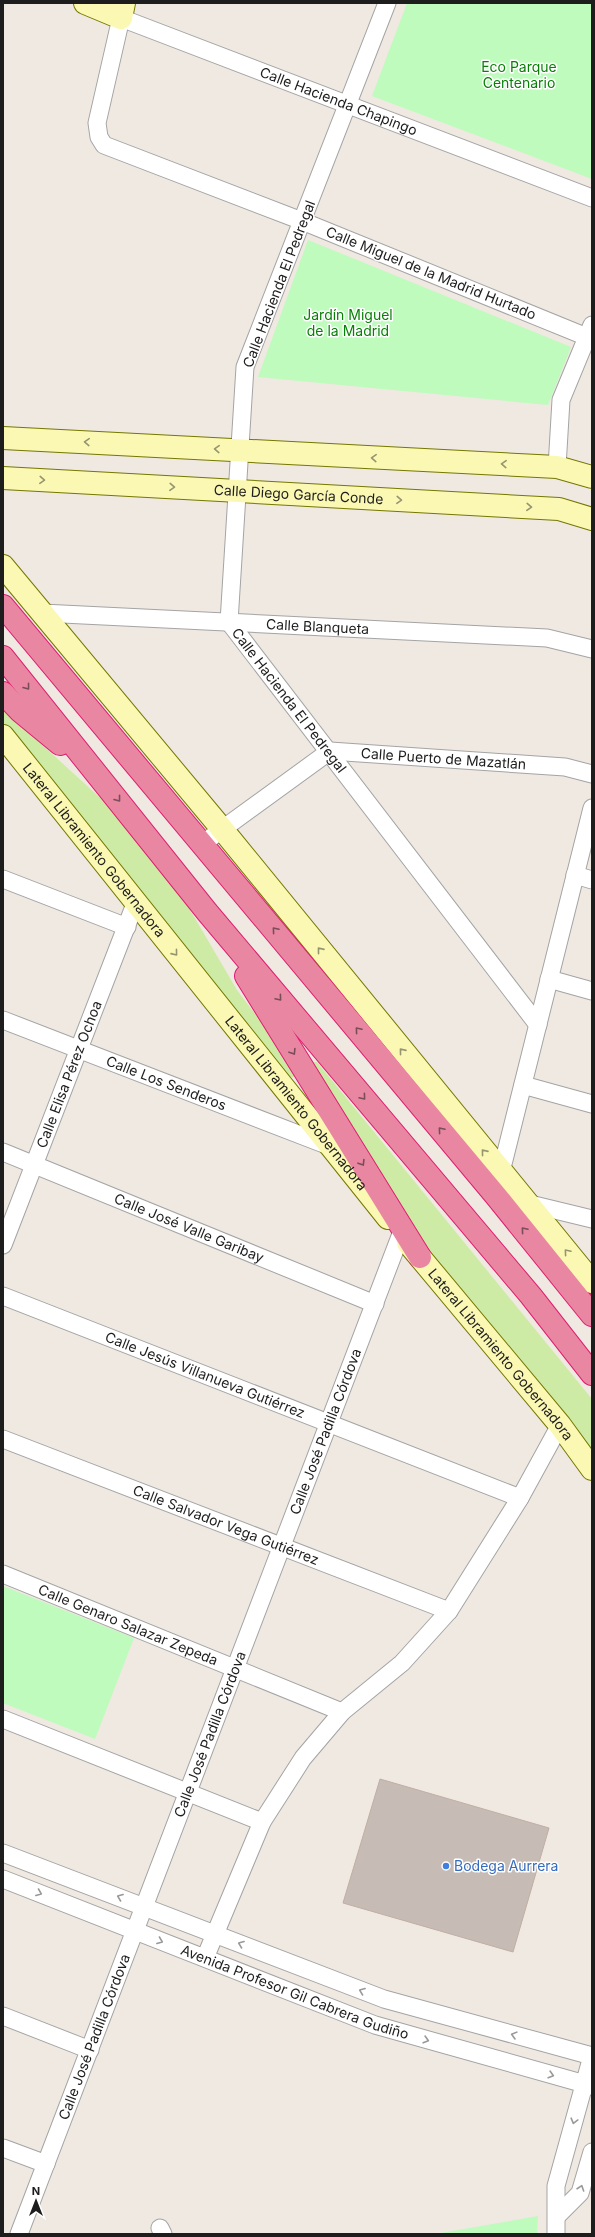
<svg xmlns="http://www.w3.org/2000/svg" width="595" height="2237" viewBox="0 0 595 2237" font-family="Inter,sans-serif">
<rect width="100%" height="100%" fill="#efe9e2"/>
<g fill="#ceeba6">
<polygon points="3,703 27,731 118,814 186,903 237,990 298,1070 296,1077 289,1077 3,722"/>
<polygon points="309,1062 317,1062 592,1399 592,1451 425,1248"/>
</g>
<g fill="#befbbd">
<polygon points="407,3 592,3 592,179 372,96"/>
<polygon points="308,240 571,347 548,405 258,377"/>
<polygon points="3,1586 134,1638 95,1739 3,1703"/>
<polygon points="538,2216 537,2234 435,2234"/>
</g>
<polygon fill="#c7bbb6" stroke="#c1aea4" points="380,1779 549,1828 513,1952 343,1903"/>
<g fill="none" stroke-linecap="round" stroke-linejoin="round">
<g stroke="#a4a4a4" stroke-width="19">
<g id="street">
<path id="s1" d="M387,3L245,367L229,622L538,1025"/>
<path id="s2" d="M587,337L302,221L104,145L99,137L97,123L121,18L592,198"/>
<polyline points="557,467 561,400 592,325"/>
<path id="s3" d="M42,613L547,638L592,649"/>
<path id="s4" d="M202,844L330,751L565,767L592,774"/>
<polyline points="575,875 592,880"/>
<polyline points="3,879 127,927"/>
<polyline points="549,979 592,991"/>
<path id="s5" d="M3,1020L329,1146"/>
<polyline points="523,1085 592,1104"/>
<path id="s6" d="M3,1152L375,1304"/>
<polyline points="501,1172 592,808"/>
<polyline points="526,1203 592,1219"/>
<path id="s7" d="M3,1245L135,904"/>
<path id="s8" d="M3,1296L520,1498"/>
<path id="s9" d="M3,1439L449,1611"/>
<path id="s10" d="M3,1574L342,1712"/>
<polyline points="3,1719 262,1822"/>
<polyline points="3,1853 384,1999 592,2056"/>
<path id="s11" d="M3,1879L375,2025L592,2086"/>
<polyline points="205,1958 262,1822 303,1758 342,1712 402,1663 449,1611 520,1498 560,1425"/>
<polyline points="3,2016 90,2050"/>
<polyline points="3,2148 46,2164"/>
<polyline points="557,2216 580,2193 592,2152"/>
<polyline points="160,2228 163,2234"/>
<path id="s12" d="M19,2234L401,1234"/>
<polyline points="556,2234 556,2186 592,2056"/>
</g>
</g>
<g stroke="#757701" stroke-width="24">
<g id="secondary">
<polyline points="85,3 121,18 124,3"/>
<polyline points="3,438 557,467 592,477"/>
<path id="s13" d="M3,478L559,509L592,519"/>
<polyline points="3,566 222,829 592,1282"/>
<path id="s14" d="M3,736L388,1218"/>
<path id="s15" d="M408,1243L560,1425L592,1469"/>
</g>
</g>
<g stroke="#de1e72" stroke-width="24">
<g id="highway">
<polyline points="3,606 496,1196 592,1315"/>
<polyline points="3,657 207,912 531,1296 592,1374"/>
<polyline points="3,693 20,711 60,744"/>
<polyline points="246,976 420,1257"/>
</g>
</g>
<use href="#street" stroke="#fff" stroke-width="17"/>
<use href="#secondary" stroke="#fbf8b4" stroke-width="22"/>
<use href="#highway" stroke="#e987a2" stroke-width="22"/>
</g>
<defs><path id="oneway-chevron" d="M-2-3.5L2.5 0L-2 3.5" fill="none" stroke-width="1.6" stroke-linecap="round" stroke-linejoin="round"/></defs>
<g stroke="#979570">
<use href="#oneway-chevron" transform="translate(87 442) rotate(-177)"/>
<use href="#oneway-chevron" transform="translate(217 449) rotate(-177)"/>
<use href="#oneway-chevron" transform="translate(374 458) rotate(-177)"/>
<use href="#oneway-chevron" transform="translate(504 464) rotate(-177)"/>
<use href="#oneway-chevron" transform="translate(42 480) rotate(3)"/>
<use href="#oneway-chevron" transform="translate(172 487) rotate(3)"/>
<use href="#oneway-chevron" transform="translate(399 500) rotate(3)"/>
<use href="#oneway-chevron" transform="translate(529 507) rotate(3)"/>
<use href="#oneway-chevron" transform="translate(320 950) rotate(-129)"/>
<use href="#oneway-chevron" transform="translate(175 953) rotate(51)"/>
<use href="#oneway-chevron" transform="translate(402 1051) rotate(-129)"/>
<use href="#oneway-chevron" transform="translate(484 1152) rotate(-129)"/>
<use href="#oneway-chevron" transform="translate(567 1252) rotate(-130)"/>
</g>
<g stroke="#794d59">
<use href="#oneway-chevron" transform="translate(27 687) rotate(52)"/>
<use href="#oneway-chevron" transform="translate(118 799) rotate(52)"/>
<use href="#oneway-chevron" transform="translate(275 930) rotate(-130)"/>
<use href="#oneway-chevron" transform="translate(279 998) rotate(50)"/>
<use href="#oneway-chevron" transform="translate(358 1030) rotate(-130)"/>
<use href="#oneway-chevron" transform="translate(293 1052) rotate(58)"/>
<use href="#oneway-chevron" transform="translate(363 1097) rotate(50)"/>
<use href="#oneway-chevron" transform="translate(441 1130) rotate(-130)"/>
<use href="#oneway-chevron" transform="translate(362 1163) rotate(58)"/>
<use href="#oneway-chevron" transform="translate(524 1230) rotate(-130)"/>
</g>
<g stroke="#999">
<use href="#oneway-chevron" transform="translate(39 1893) rotate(22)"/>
<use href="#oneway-chevron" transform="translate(120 1897) rotate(-159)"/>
<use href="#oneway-chevron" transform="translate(160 1941) rotate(21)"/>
<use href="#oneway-chevron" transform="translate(241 1944) rotate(-159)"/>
<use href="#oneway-chevron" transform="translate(362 1991) rotate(-159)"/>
<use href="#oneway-chevron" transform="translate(514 2035) rotate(-165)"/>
<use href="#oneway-chevron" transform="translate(426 2040) rotate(16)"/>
<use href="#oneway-chevron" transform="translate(551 2075) rotate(16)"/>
<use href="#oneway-chevron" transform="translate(574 2121) rotate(105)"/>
<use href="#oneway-chevron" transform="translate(581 2188) rotate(-71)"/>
</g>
<circle fill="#3f7fe0" stroke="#fff" stroke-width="1.5" cx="446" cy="1866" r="4"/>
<g text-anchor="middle" stroke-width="3" stroke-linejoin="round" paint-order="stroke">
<g font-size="14" fill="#097f08" stroke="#fff">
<text x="519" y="72">Eco Parque<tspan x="519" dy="16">Centenario</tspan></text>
<text x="348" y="320">Jardín Miguel<tspan x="348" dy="16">de la Madrid</tspan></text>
</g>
<g font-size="14" fill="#1d1d1d" stroke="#fff">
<text dy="5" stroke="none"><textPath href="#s2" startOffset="884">Calle Hacienda Chapingo</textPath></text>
<text transform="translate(431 273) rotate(22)" y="5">Calle Miguel de la Madrid Hurtado</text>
<text transform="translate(279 284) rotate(-69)" y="5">Calle Hacienda El Pedregal</text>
<text dy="5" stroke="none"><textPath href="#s13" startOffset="296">Calle Diego García Conde</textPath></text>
<text dy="5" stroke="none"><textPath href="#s3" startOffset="276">Calle Blanqueta</textPath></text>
<text dy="5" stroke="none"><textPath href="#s1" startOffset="745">Calle Hacienda El Pedregal</textPath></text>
<text dy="5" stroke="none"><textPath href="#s4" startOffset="272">Calle Puerto de Mazatlán</textPath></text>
<text dy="5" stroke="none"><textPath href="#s14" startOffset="146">Lateral Libramiento Gobernadora</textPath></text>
<text dy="5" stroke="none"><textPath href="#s7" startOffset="183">Calle Elisa Pérez Ochoa</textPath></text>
<text dy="5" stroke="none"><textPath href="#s5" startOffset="175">Calle Los Senderos</textPath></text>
<text dy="5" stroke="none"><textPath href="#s14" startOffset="470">Lateral Libramiento Gobernadora</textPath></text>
<text dy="5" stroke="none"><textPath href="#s6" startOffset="201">Calle José Valle Garibay</textPath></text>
<text dy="5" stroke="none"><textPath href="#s15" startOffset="145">Lateral Libramiento Gobernadora</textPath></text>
<text dy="5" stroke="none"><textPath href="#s8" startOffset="217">Calle Jesús Villanueva Gutiérrez</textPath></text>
<text dy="5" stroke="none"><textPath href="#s12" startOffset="859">Calle José Padilla Córdova</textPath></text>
<text dy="5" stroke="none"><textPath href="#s9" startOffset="239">Calle Salvador Vega Gutiérrez</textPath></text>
<text dy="5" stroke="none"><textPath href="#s10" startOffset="135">Calle Genaro Salazar Zepeda</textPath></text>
<text dy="5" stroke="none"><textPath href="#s12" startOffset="535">Calle José Padilla Córdova</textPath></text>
<text dy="5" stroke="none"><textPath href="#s11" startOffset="313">Avenida Profesor Gil Cabrera Gudiño</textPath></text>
<text dy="5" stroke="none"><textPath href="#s12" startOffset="211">Calle José Padilla Córdova</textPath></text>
</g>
<g font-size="14" fill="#366cbe" stroke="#fff" text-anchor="start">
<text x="454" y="1871">Bodega Aurrera</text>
</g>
</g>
<rect width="595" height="2237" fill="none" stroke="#1d1d1d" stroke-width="8"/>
<g transform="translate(36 2201)" stroke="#ffffff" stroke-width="3" paint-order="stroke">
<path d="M0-3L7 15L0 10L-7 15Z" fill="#1d1d1d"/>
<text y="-6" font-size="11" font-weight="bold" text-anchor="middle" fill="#1d1d1d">N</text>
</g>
</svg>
